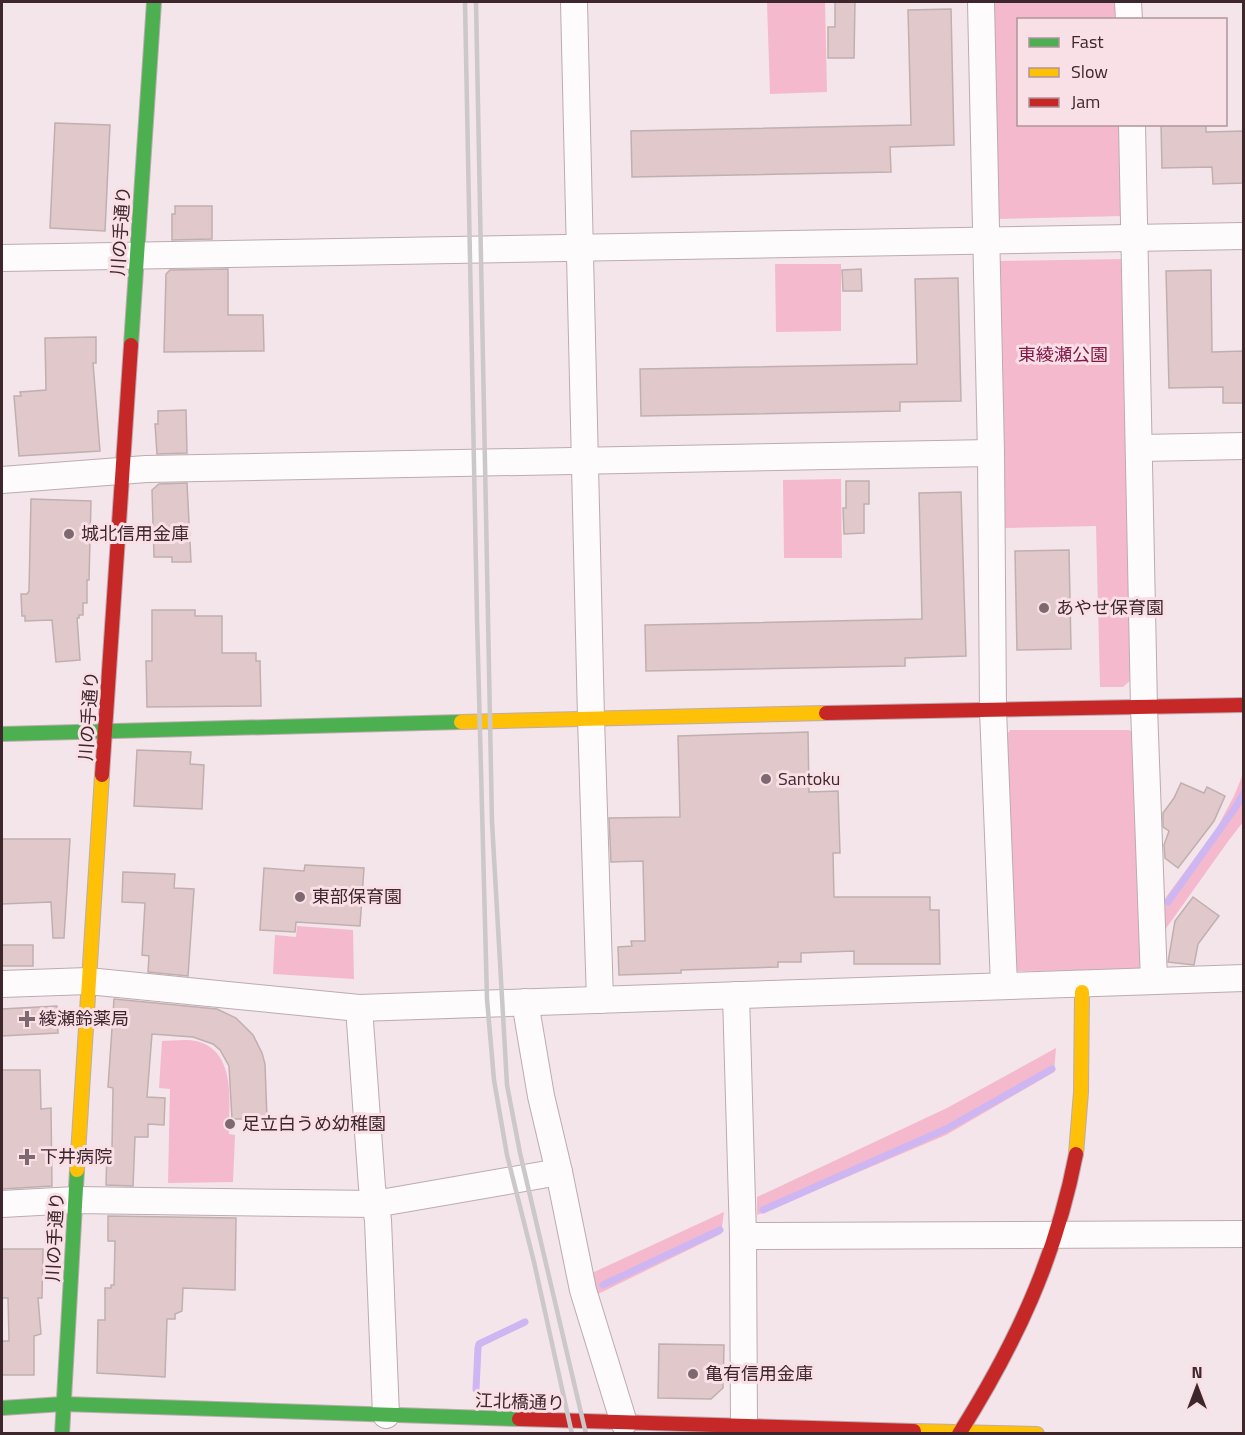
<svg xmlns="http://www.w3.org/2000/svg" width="1245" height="1435" viewBox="0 0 1245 1435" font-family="'Titillium Web','Noto Sans JP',sans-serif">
<rect width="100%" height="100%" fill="#f3e5e9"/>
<g fill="#f5b9cd">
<polygon points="767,2 825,2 827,92 770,94"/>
<polygon points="990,2 1118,2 1118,19 1018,20 1018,124 1121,125 1123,216 995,219"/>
<polygon points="1125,259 1131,680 1123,687 1100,687 1096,526 1004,528 998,261"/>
<polygon points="775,264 841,264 841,331 776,332"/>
<polygon points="841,479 842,558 784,558 783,480"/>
<polygon points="1010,730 1129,730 1136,736 1146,961 1138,970 1018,971 1011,966 1005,737"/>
<polygon points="1243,774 1243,822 1229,840 1162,934 1161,904 1217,828 1234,796"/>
<polygon points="297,926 353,930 354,979 273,974 275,935 296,937"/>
<path d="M162,1041C173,1041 185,1039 196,1041C237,1051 229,1102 229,1134L235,1135L233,1182L168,1183L170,1089L159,1088Z"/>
<polygon points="1056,1048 1054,1072 946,1135 757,1215 757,1197 947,1108"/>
<polygon points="724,1212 721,1234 598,1294 592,1273"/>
</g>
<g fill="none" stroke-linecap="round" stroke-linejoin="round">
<g stroke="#cdb6f1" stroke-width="7">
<polyline points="1168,902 1235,808 1244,793"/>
<polyline points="763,1210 946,1129 1052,1069"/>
<polyline points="603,1285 720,1230"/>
<polyline points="476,1389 478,1348 479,1344 525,1322"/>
</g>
</g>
<g fill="#e1c8ca" stroke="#c0afb0" stroke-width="1.5">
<polygon points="835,2 855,2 854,58 828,58 828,27 835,27"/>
<polygon points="951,9 954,145 890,147 891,172 632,177 631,131 911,125 908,10"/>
<polygon points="55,123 110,125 105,231 50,228"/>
<polygon points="1161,124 1206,124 1206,132 1244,131 1244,183 1213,184 1212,167 1162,168"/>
<polygon points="175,206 212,206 212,239 172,240 172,214 175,214"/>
<polygon points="228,269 228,315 263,315 264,351 164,352 166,274 170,270"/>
<polygon points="861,269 862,291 843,291 842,270"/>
<polygon points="1211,270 1212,352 1244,351 1244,403 1223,403 1223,387 1169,388 1166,271"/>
<polygon points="958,278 961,401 900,402 900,411 641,416 640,369 917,364 915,279"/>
<polygon points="96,337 96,363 93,363 100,451 19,456 14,396 21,396 20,392 46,390 45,338"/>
<polygon points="186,410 187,453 157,454 155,424 158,424 158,411"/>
<polygon points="846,481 869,481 869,504 864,504 864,533 844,534 843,508 846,508"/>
<polygon points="187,483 191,562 172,562 172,557 154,557 152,490 159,484"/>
<polygon points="961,492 966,656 905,658 905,666 646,671 645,625 922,619 919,493"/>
<polygon points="31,499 91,501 89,580 87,580 87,603 83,603 83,615 79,615 79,618 77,618 80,660 56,662 52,620 25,621 25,616 22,616 21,594 27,594 29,591"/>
<polygon points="1069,550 1071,649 1017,650 1015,551"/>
<polygon points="152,610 195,610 195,616 222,616 222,653 256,653 256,661 260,661 261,706 147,707 146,661 152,661"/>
<polygon points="808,732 809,792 838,791 840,853 833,853 834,897 930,897 930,910 939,910 940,964 854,964 854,951 801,953 801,962 778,962 778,967 681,970 681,973 619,975 618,947 632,946 631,941 645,941 643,861 611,862 609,818 680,817 678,736"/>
<polygon points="137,750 191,752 190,764 204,765 202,809 134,806"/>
<polygon points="1181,783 1204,793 1207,787 1225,796 1214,821 1178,868 1165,858 1164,845 1169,831 1163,827 1163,813 1174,798"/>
<polygon points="2,839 70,839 64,938 53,938 51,902 2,904"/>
<polygon points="305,865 364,868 360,926 296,922 295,932 260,930 264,868 304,871"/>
<polygon points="123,872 175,874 174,888 194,889 188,976 148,972 149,956 142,955 145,903 122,902"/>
<polygon points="1193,897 1219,916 1198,944 1194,965 1168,962 1175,921"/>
<rect x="2" y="945" width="31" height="21"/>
<polygon points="114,999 217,1009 236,1018 253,1035 262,1053 265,1064 267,1119 232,1119 229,1066 220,1050 213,1044 193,1037 152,1034 147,1097 165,1098 164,1125 148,1124 148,1137 135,1137 133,1186 106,1185 107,1148 112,1148 113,1088 108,1087"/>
<polygon points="57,1006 58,1033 2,1036 2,1009"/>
<polygon points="2,1070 40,1070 41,1109 51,1108 52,1186 2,1189"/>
<polygon points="108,1216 236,1218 235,1290 183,1288 182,1311 175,1314 175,1319 167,1319 165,1377 97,1373 98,1320 105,1320 105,1288 111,1288 111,1285 114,1285 115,1241 108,1241"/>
<polygon points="2,1249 43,1249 42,1298 38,1298 41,1334 34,1336 34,1375 2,1375 2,1341 9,1341 8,1298 2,1298"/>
<polygon points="659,1344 724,1345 723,1388 711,1399 658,1398"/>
</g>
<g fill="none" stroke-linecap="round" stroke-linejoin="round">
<g stroke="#bdabb0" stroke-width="28">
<g id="street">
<polyline points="574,2 591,718 600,1000"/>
<polyline points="981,2 991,453 993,710 1004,985"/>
<polyline points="1128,2 1129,20"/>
<polyline points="1132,124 1144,707 1154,981"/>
<polyline points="2,258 1244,236"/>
<polyline points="1140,448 1244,446"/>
<polyline points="2,480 146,469 991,453"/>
<polyline points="2,984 88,981 359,1008 1244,978"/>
<polyline points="736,995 743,1236 744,1427"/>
<polyline points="525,1002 541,1096 559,1172 583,1290 624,1423"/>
<polyline points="359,1008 372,1187 378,1220 386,1415"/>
<polyline points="2,1204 75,1200 375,1204 559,1172"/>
<polyline points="743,1236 1244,1234"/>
</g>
</g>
<g stroke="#bdabb0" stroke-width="16">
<g id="fast">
<polyline points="131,345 154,2"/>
<polyline points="2,734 461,722"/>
<polyline points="2,1408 63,1404 519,1419"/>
<polyline points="62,1434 77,1170"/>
</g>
</g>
<g stroke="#bdabb0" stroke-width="16">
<g id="slow">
<polyline points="461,722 826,713"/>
<polyline points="1076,1154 1081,1092 1082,992"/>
<polyline points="77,1170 102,775"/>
<polyline points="914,1431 1037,1434"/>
</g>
</g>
<g stroke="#bdabb0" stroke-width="16">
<g id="jam">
<polyline points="826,713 1244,705"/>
<polyline points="102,775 131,345"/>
<polyline points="519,1419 914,1431"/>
<path d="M959,1434C1015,1345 1056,1258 1076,1154"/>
</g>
</g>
<use href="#street" stroke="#fdfbfc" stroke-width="26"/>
<use href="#fast" stroke="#4caf50" stroke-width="14"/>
<use href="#slow" stroke="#ffc107" stroke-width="14"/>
<use href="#jam" stroke="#c62828" stroke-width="14"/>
<g stroke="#ccc7c9" stroke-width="4.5">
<polyline points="465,2 477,618 487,999 494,1080 507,1155 534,1262 572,1434"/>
<polyline points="476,2 492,822 507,1085 520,1153 586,1434"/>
</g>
</g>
<g fill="#7d696f" stroke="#f9dfe6" stroke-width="2">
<circle cx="69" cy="534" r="6"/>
<circle cx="1044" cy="608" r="6"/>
<circle cx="766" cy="779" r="6"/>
<circle cx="300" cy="897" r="6"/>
<path d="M24 1010h6v6h6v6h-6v6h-6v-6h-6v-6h6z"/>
<circle cx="230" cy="1124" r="6"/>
<path d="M24 1148h6v6h6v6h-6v6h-6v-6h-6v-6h6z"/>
<circle cx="693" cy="1374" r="6"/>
</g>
<g text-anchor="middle" stroke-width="6" stroke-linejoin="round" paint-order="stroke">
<g font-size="18" fill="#3e262d" stroke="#f9dfe6">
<text transform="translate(121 231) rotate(-86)" y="6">川の手通り</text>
<text transform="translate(89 716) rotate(-86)" y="6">川の手通り</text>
<text transform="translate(55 1237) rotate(-87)" y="6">川の手通り</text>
<text transform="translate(520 1402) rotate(2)" y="6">江北橋通り</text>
</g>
<g font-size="18" fill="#811948" stroke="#f9dfe6">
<text x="1063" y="361">東綾瀬公園</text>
</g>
<g font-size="18" fill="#3e262d" stroke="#f9dfe6" text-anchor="start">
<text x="81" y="540">城北信用金庫</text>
<text x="1056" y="614">あやせ保育園</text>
<text x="778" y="785">Santoku</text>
<text x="312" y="903">東部保育園</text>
<text x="39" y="1025">綾瀬鈴薬局</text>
<text x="242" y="1130">足立白うめ幼稚園</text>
<text x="40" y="1163">下井病院</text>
<text x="705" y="1380">亀有信用金庫</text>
</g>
</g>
<rect width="1245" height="1435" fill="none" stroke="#3e262d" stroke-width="6"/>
<rect x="1017" y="18" width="210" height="108" fill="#f9dfe6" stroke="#ae959c" stroke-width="1.5"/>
<rect x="1029" y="38" width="30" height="9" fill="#4caf50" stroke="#ae959c" stroke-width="1.5"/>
<text x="1071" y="48" font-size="18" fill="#3e262d">Fast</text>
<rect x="1029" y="68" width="30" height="9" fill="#ffc107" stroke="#ae959c" stroke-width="1.5"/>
<text x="1071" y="78" font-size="18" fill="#3e262d">Slow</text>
<rect x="1029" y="98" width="30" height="9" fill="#c62828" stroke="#ae959c" stroke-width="1.5"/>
<text x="1071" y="108" font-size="18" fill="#3e262d">Jam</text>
<g transform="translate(1197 1387)" stroke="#f9dfe6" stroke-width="4.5" paint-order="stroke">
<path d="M0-4.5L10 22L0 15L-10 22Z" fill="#3e262d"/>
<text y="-9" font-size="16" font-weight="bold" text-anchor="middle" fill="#3e262d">N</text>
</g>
</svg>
